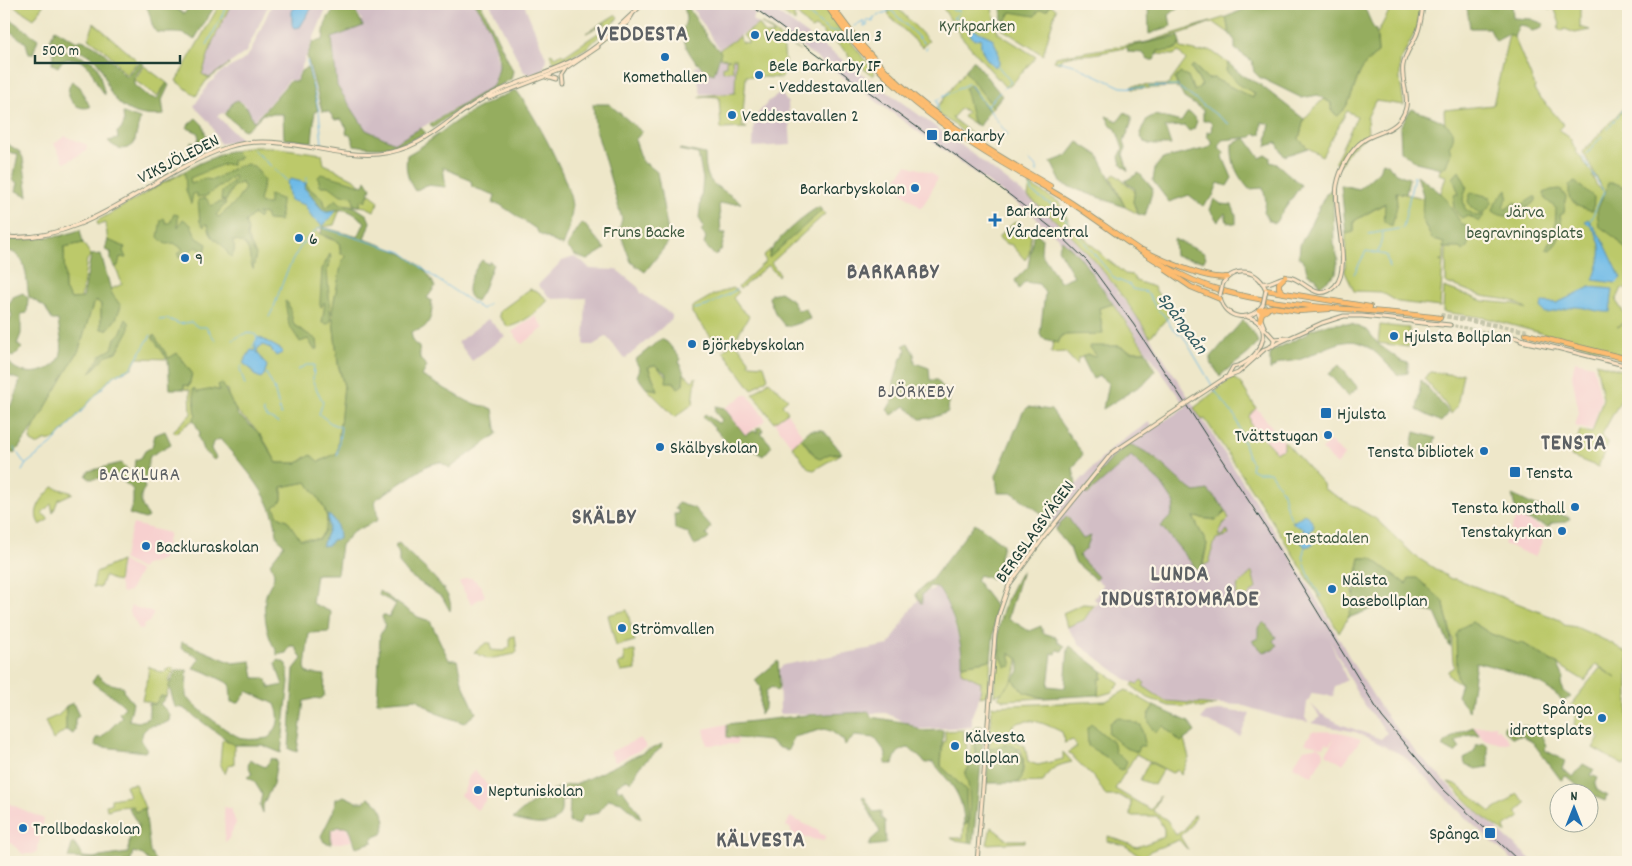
<svg xmlns="http://www.w3.org/2000/svg" width="1632" height="866" viewBox="0 0 1632 866" font-family="Dekko,sans-serif">
<rect width="100%" height="100%" fill="#fcf5e5"/>
<filter id="ink" filterUnits="userSpaceOnUse"><feTurbulence type="fractalNoise" baseFrequency=".02" numOctaves="2"/><feDisplacementMap in="SourceGraphic" scale="10" xChannelSelector="R" yChannelSelector="G"/><feConvolveMatrix kernelMatrix="1 2 1 2 8 2 1 2 1" color-interpolation-filters="sRGB"/></filter>
<filter id="wash" filterUnits="userSpaceOnUse"><feTurbulence type="fractalNoise" baseFrequency=".0096" numOctaves="4" result="noise"/><feDisplacementMap in="SourceGraphic" scale="20" xChannelSelector="R" yChannelSelector="G"/><feGaussianBlur stdDeviation="1.12" result="paint"/><feColorMatrix in="noise" values="0 0 0 0 0 0 0 0 0 0 0 0 0 0 0 0 0 1.4 0 .05"/><feComposite in="paint" operator="in"/></filter>
<g filter="url(#wash)">
<rect width="100%" height="100%" fill="#eee7c9"/>
<g fill="#f7d0cf">
<polygon points="65,136 87,145 86,151 65,163 54,144"/>
<polygon points="907,165 932,173 937,178 929,196 921,208 892,184"/>
<polygon points="535,316 544,328 522,344 512,332"/>
<polygon points="1575,361 1593,365 1601,399 1592,431 1575,426 1579,413 1572,375"/>
<polygon points="744,395 748,395 766,420 745,435 725,408"/>
<polygon points="1256,408 1284,441 1285,449 1276,452 1251,425 1249,416"/>
<polygon points="787,413 803,436 792,446 774,422"/>
<polygon points="1330,441 1344,455 1337,465 1322,449"/>
<polygon points="1517,516 1547,530 1535,557 1504,544"/>
<polygon points="133,524 169,533 163,559 145,565 141,569 123,559"/>
<polygon points="122,561 140,571 130,591 122,593 119,583"/>
<polygon points="466,578 472,578 481,586 485,596 471,604 459,582"/>
<polygon points="131,606 154,613 149,622 143,625 144,629 139,629 131,615 129,611"/>
<polygon points="727,724 727,737 738,737 737,744 707,745 704,729"/>
<polygon points="1496,725 1496,729 1499,729 1510,742 1501,744 1483,739 1473,727"/>
<polygon points="1312,731 1338,732 1361,739 1343,764 1326,754 1335,737 1329,745 1326,743 1324,747 1305,743"/>
<polygon points="640,738 647,747 615,762 610,752"/>
<polygon points="1319,746 1323,750 1324,755 1312,776 1293,766 1304,749"/>
<polygon points="475,770 493,792 477,810 460,795 464,791 469,776"/>
<polygon points="8,803 44,819 37,851 33,854 23,854 4,837 4,812"/>
<polygon points="224,807 231,809 236,823 228,840 225,842"/>
<polygon points="790,817 819,831 819,833 826,836 824,841 801,837 792,833 790,828 786,826"/>
<polygon points="342,823 350,831 352,841 333,844 326,834 328,828 335,830"/>
</g>
<g fill="#d2bec5">
<polygon points="231,4 269,4 246,52 209,78 202,74 213,41"/>
<polygon points="272,4 328,4 296,80 289,80 254,121 245,104 238,100 233,102 224,114 222,113 217,116 241,139 220,144 210,123 194,106 209,84 221,72 242,61 250,53"/>
<polygon points="352,4 475,4 483,13 491,32 499,66 493,86 395,143 366,130 337,86 332,38 353,30 362,20"/>
<polygon points="490,4 524,4 547,60 543,69 531,75 524,72"/>
<polygon points="690,4 739,4 754,13 745,4 765,4 965,148 1043,209 1063,228 1100,268 1141,323 1280,540 1325,613 1353,664 1383,711 1408,743 1458,795 1534,862 1515,862 1470,822 1404,756 1356,732 1311,723 1320,717 1311,704 1321,714 1343,725 1381,739 1387,733 1361,700 1329,639 1347,680 1335,686 1333,696 1312,693 1307,703 1305,718 1309,722 1283,718 1241,705 1165,701 1143,686 1144,683 1137,685 1124,678 1081,646 1067,627 1084,620 1098,602 1094,599 1103,585 1075,562 1070,548 1058,534 1051,520 1076,485 1113,447 1149,422 1153,428 1186,407 1085,263 1034,216 755,13 752,20 758,24 719,49"/>
<polygon points="720,58 736,59 735,93 701,94 695,67 699,66 705,72 714,74"/>
<polygon points="781,93 788,103 791,145 753,147 754,118 769,101"/>
<polygon points="574,257 583,262 590,269 617,270 638,287 641,293 672,315 672,319 625,359 606,336 595,345 584,345 586,298 552,299 538,285 562,261"/>
<polygon points="488,319 505,336 472,361 458,342"/>
<polygon points="938,586 945,595 963,652 961,672 981,682 981,693 972,715 972,727 919,729 886,713 780,714 779,670 783,665 889,645 911,609 922,595"/>
<polygon points="1223,710 1250,714 1240,736 1201,719 1206,713"/>
</g>
<g fill="#bcc96b" stroke="#6e8350">
<polygon points="11,4 44,4 34,19"/>
<polygon points="220,4 231,4 213,41 202,74 209,78 229,64 206,81 196,96 176,81"/>
<polygon points="777,4 822,4 875,73 873,76 848,56 848,53 833,40 830,43 825,41 823,32 815,27 811,29 796,13 792,17 795,18 795,22 775,7"/>
<polygon points="894,4 929,41 922,47 889,16 888,6"/>
<polygon points="943,4 991,4 998,33 1036,57 1010,86 1005,87 960,35 941,5"/>
<polygon points="1027,4 1050,4 1056,9 1043,55 1002,29 1011,12"/>
<path d="M1393,4H1422L1417,28L1400,62V80L1404,105L1375,101L1367,118L1368,135L1350,149L1340,165L1335,162L1357,116L1347,111L1322,156L1308,148L1299,139L1304,119L1323,99L1331,103V110L1338,116C1360,95 1350,71 1378,53L1377,34Z"/>
<polygon points="1548,4 1580,4 1580,27 1590,30 1575,33 1565,29 1562,31 1558,28 1560,24 1554,7 1549,10 1544,5"/>
<polygon points="615,15 618,18 588,47 560,63 555,64 550,54 551,53 556,57 562,53 564,56 607,27 605,23 586,33"/>
<path d="M1226,17L1229,33L1216,24L1209,23C1173,38 1137,46 1099,53C1087,56 1071,53 1061,59L1060,63L1054,61L1056,57L1065,55L1147,42Z"/>
<polygon points="94,23 138,61 126,75 109,54 89,38"/>
<polygon points="761,23 800,51 783,39 785,62 782,78 746,76 742,126 747,128 721,129 719,97 705,96 700,98 700,96 735,93 736,59 732,59 733,71 723,72 723,66 726,66 726,60 730,59 720,58 719,50 740,36 741,42 749,43 743,35 759,24 765,34 773,35 773,33"/>
<path d="M1509,34L1514,37L1535,86L1534,90L1564,125L1559,130L1570,138L1577,153L1596,178L1592,176L1597,186L1603,190L1583,152L1628,103V189L1620,185L1628,208V290L1622,288L1616,301L1628,319L1617,327L1624,324L1628,326V357L1486,318L1443,312L1444,287L1483,301L1515,304L1527,310C1512,297 1502,300 1483,296C1471,293 1459,286 1446,283V233L1438,202L1446,176L1439,174L1446,146L1444,110L1493,105Z"/>
<polygon points="1180,43 1181,48 1199,52 1210,50 1228,63 1226,71 1255,94 1252,98 1213,78 1208,79 1193,65 1191,69 1202,85 1194,91 1175,79 1178,89 1175,87 1132,89 1132,86 1168,85 1186,60 1179,52 1173,55 1157,54 1158,51 1178,48"/>
<polygon points="144,66 167,83 157,96 134,80"/>
<polygon points="965,71 993,107 989,111 971,85 973,122 976,125 963,117 967,112 961,108 952,118 971,133 970,136 934,111"/>
<path d="M250,147H272L322,154L324,164L356,180L366,192L365,201L370,194L379,201L374,211L366,207L342,204L334,225L322,227L316,230L327,238L339,242L341,254H344L346,257L332,311L338,365L344,386L337,453L318,462L306,457L298,463H277C271,453 266,441 258,432C245,416 231,413 227,389L197,392L194,389L196,418L175,433L173,431L191,414L190,390L184,389V385L189,386L192,373L177,354L168,359L137,358L132,368L113,376L56,439L44,441L37,445L31,442L30,438L36,423L79,350L93,304L97,301L101,304V329L112,294L111,289L122,284L108,246L106,223L98,225L97,221C141,197 202,156 250,147Z"/>
<polygon points="1115,174 1135,191 1133,202 1138,214 1125,207 1111,177"/>
<path d="M1030,185L1059,202L1070,224L1108,260L1125,274L1132,275L1136,281L1154,287L1170,315L1150,337C1117,284 1076,235 1028,197Z"/>
<polygon points="1396,192 1423,198 1422,219 1432,239 1444,243 1444,261 1439,261 1443,262 1440,307 1398,302 1381,292 1354,291 1345,272 1346,234 1354,231 1354,221 1386,203 1397,206"/>
<polygon points="822,210 825,214 771,263 779,273 778,276 768,265 740,289 738,287 766,261 763,256 771,249 769,257"/>
<polygon points="1015,222 1031,235 1029,254 1025,260 1012,245 1005,243 998,237"/>
<polygon points="83,243 91,255 87,260 81,299 71,299 65,290 64,247"/>
<polygon points="733,288 739,292 733,298 740,308 749,316 737,336 720,348 692,313 692,307 713,295"/>
<path d="M530,289L537,291L548,300C539,311 522,324 508,327L499,316L500,311Z"/>
<polygon points="1113,304 1146,351 1131,351 1119,346 1090,347 1096,355 1094,357 1087,354 1078,359 1077,365 1065,352 1051,353 1053,342 1058,343 1062,335 1103,333 1099,308"/>
<polygon points="1380,325 1409,328 1408,347 1378,343"/>
<polygon points="735,341 749,360 749,364 764,365 768,378 752,390 723,351"/>
<polygon points="1596,363 1628,372 1628,398 1623,396 1601,436 1608,443 1598,467 1571,456 1580,431 1592,433 1603,398"/>
<polygon points="655,365 676,385 683,385 684,373 692,381 696,377 693,404 675,417 646,388 658,390 648,366"/>
<path d="M1431,372L1455,375L1463,373L1457,407L1451,414C1445,401 1432,389 1424,378Z"/>
<path d="M1233,377L1241,384L1256,408L1249,416L1251,425L1276,452L1284,449V441L1323,484L1324,489L1376,519L1415,556L1451,579H1456L1560,620L1564,625L1576,627L1611,643L1628,654V763L1623,765L1593,748L1600,737L1590,734L1574,725L1576,712L1569,710L1575,699L1600,668L1616,678L1596,664L1585,681L1521,642L1519,644L1491,634L1472,622L1457,677L1461,684L1449,676L1448,671L1454,667C1452,657 1452,648 1452,638C1450,626 1445,615 1444,602L1407,585L1371,558H1360L1353,591L1355,601L1348,618L1339,633C1299,559 1251,489 1205,419L1202,420L1194,408Z"/>
<polygon points="769,381 788,399 782,404 788,412 774,422 753,394"/>
<polygon points="801,438 812,453 841,454 814,470 809,469 792,446"/>
<path d="M307,482C320,502 337,517 319,539L300,540L287,520L278,516L274,507L282,500V487Z"/>
<path d="M53,487L73,493L58,500L53,513L51,504L42,513L49,519L40,525C30,511 43,497 53,487Z"/>
<polygon points="1226,512 1229,519 1224,522 1218,536 1223,536 1227,530 1229,535 1216,539 1209,559 1210,562 1203,566 1207,544 1193,517 1216,520"/>
<polygon points="121,561 118,582 104,576 100,588 93,587 96,572"/>
<polygon points="1252,572 1256,588 1246,598 1236,596 1238,585"/>
<polygon points="1083,604 1094,605 1084,620 1067,627 1063,613"/>
<polygon points="627,610 635,641 616,646 608,615"/>
<polygon points="515,636 517,652 515,654 488,659 474,652 486,643 491,643 491,650 504,651 510,647 510,637"/>
<path d="M997,647L1000,656L1008,652L1018,657C1018,671 1010,693 994,695Z"/>
<polygon points="635,651 636,670 621,672 618,664 624,662 624,652"/>
<polygon points="991,660 988,695 980,697 981,682 961,672 962,665"/>
<polygon points="148,666 162,673 172,667 174,670 168,681 170,684 166,697 161,696 155,704 142,700 149,672"/>
<polygon points="1102,671 1119,682 1119,685 1112,692 1098,696 1099,679 1102,679"/>
<polygon points="1013,680 1024,692 1044,698 1004,700 998,697"/>
<polygon points="1141,681 1145,683 1143,686 1165,701 1217,705 1200,708 1193,705 1183,707 1169,706 1148,698 1132,686 1134,682 1137,685"/>
<path d="M1126,690L1154,706L1148,714L1155,732L1163,726L1181,742L1184,740L1189,758L1181,775L1178,770L1172,773L1136,754L1115,789L1151,810L1160,796L1153,811L1167,820L1176,835L1185,829L1192,816L1196,815L1190,827L1180,836L1188,850L1179,840L1150,851L1144,858L1124,845L1107,841L1108,836L1137,847L1164,837V829L1157,816H1130L1131,802L1120,796H1106L1097,781L1068,752L1077,747L1073,740L1064,743L1065,741L1062,732C1045,724 1030,715 1012,726L1016,742L1025,746L1028,762L1038,765L1063,759V752L1072,762C1058,765 1049,768 1043,782L1018,783C1024,773 1026,760 1020,749L989,748L992,706L1106,701Z"/>
<polygon points="66,706 66,730 53,740 45,721 59,715"/>
<polygon points="972,729 976,730 977,759 970,765 965,774 971,787 969,842 954,840 951,838 963,838 964,825 967,824 966,790 941,766 943,742 945,742 945,731 964,730 964,744 967,744 967,755 970,755"/>
<polygon points="224,739 234,745 234,764 228,765 225,774 220,763 222,741"/>
<polygon points="1149,762 1163,769 1154,785 1140,780"/>
<path d="M1448,782L1456,784L1491,812C1503,803 1506,806 1516,793L1526,803L1516,812L1520,817L1504,827L1506,833L1483,817Z"/>
<polygon points="135,784 145,808 135,812 131,806 118,807 107,810 106,805 111,804 111,799 129,796 125,785"/>
<polygon points="991,827 1008,840 1025,840 1025,842 987,844"/>
</g>
<g fill="#95ad5f" stroke="#5a754a" fill-rule="evenodd">
<path d="M144,4H169L184,14L191,4H216L194,40C182,29 171,35 156,32C149,23 152,12 144,4Z"/>
<path d="M340,4H352L363,26L332,38L337,86L366,130L395,143L421,128L426,133C398,147 385,150 354,145L351,136L346,133L347,128L341,119L335,120L329,112L322,111L307,56L313,42L323,40C325,25 325,15 340,7Z"/>
<path d="M475,4H481L513,71L511,79L459,109L433,128L430,124L493,86C495,80 498,73 499,67C500,50 486,16 475,4Z"/>
<path d="M684,4H686L709,40L721,52L714,74C699,70 685,51 683,35C682,30 685,25 686,20C686,15 684,9 684,4Z"/>
<polygon points="1009,4 1012,6 1022,4 1050,5 1047,10 1039,10 1035,16 1011,12 1005,21 1002,20 1001,7"/>
<polygon points="1148,4 1161,4 1169,8 1173,4 1188,4 1196,8 1189,9 1179,7 1169,15 1171,26 1149,34"/>
<path d="M1256,4H1363L1373,27L1376,30L1378,53C1350,71 1360,95 1338,116L1332,112L1331,103L1318,95L1302,98L1259,77L1254,72L1252,61L1235,49V41L1229,33L1226,17Z"/>
<polygon points="1460,4 1512,4 1513,18 1531,19 1544,24 1540,29 1532,31 1526,26 1519,25 1514,37 1509,34 1496,41 1489,28 1470,28 1467,8"/>
<polygon points="4,15 38,39 33,54 29,54 26,43 4,27"/>
<path d="M55,29L77,42L81,40C101,45 113,62 126,77L140,61L144,64L134,77V85L147,96L157,99L167,83L169,85L162,100L164,115C139,118 117,110 107,85C104,75 102,65 93,58C82,49 64,45 50,40Z"/>
<path d="M1179,36C1182,52 1170,51 1158,51L1154,60H1148L1143,53L1128,52L1127,47Z"/>
<path d="M54,46L92,61L98,68L105,95C93,84 95,63 75,59C66,58 62,60 58,67L52,64Z"/>
<polygon points="973,60 1002,96 993,107 965,71"/>
<polygon points="1228,63 1243,76 1259,84 1304,119 1299,139 1308,148 1284,156 1277,143 1266,146 1270,124 1262,122 1261,134 1258,135 1256,133 1252,137 1222,140 1219,147 1224,153 1223,157 1232,178 1227,186 1218,183 1213,196 1203,206 1189,195 1169,202 1153,181 1155,168 1162,159 1208,148 1213,143 1207,136 1207,132 1211,132 1212,124 1209,121 1203,121 1203,110 1184,98 1175,79 1180,73 1188,76 1194,91 1202,85 1191,68 1193,65 1208,79 1213,78 1253,98 1255,93 1240,86 1226,71"/>
<polygon points="308,67 318,111 315,111 312,142 284,139 283,114 263,114 247,129 244,130 225,115 233,102 238,100 248,109 253,121 256,120 290,81 297,81 301,71"/>
<path d="M72,81L80,87L90,107C75,112 62,95 72,81Z"/>
<polygon points="970,85 989,111 979,126 973,122 965,88"/>
<path d="M516,90C532,110 573,184 572,209C571,222 568,233 563,246L539,234L536,229L499,204H493L495,195L472,187L471,181L443,167L446,187L426,185L415,191C407,179 405,169 407,155C426,145 440,132 458,120C476,108 496,99 516,90Z"/>
<polygon points="593,104 609,104 642,132 635,140 643,163 647,164 657,172 668,232 667,244 645,272 631,262 619,230 622,219 595,126"/>
<path d="M1411,109C1426,115 1467,124 1449,146L1451,153L1446,166L1441,168L1416,162L1401,151L1400,127Z"/>
<polygon points="1125,112 1131,116 1131,124 1124,142 1126,148 1123,154 1128,171 1121,164 1119,157 1123,149 1116,129 1111,126 1106,116 1118,121"/>
<path d="M123,113L140,119L134,144C125,152 116,149 108,141L118,139L117,132L121,130L124,123Z"/>
<path d="M1187,113H1190L1197,121L1194,129L1189,131L1185,126L1165,127L1171,145C1158,144 1143,149 1140,133L1147,119L1155,115L1181,122Z"/>
<polygon points="196,118 203,125 208,143 198,153 188,157 191,142 197,144 199,137 197,132 187,128 189,124"/>
<path d="M1246,138L1260,158L1266,155L1270,157V162L1277,164L1301,185L1275,223L1268,220L1264,212L1266,201L1263,188L1249,189C1237,175 1231,164 1232,144Z"/>
<polygon points="1078,142 1098,155 1125,207 1062,184 1051,162 1067,156"/>
<polygon points="6,143 20,152 23,158 28,196 16,191 18,183 13,180 18,154 4,151"/>
<path d="M681,149L705,154C705,189 717,183 741,203L719,204L721,233H726L721,250L715,256L704,244L706,237L701,231L704,227L699,218L703,179L698,154L679,150Z"/>
<path d="M229,151H235L240,158L232,161V165L224,164L190,178L191,184L204,179L213,180L236,167L248,164L257,169L264,181L259,201L261,204H269V195L281,199L280,221L267,220L265,214L258,213L260,216L258,219L254,214L245,222L248,230L247,237L256,255L253,269C247,256 253,241 232,241C235,247 236,251 231,257C227,254 227,251 224,247C214,237 211,240 208,225L205,224L204,227L200,222L198,200L206,198L211,206L220,202L226,203L216,215L219,217L236,202L245,188L242,183L233,186L226,201L221,200L222,192L235,179L234,176L206,196L197,197V193L193,194L191,204L186,190L185,172L145,192L200,163Z"/>
<path d="M1383,162L1388,164C1393,173 1400,175 1409,178L1406,194L1396,192L1397,206L1392,226L1384,222L1385,203L1354,221V232L1346,234L1341,185L1359,189L1379,171Z"/>
<path d="M1459,171L1467,186L1463,199L1465,209L1476,216L1484,215L1479,222L1469,216L1462,218C1454,213 1451,202 1455,194H1459L1453,178Z"/>
<polygon points="1139,173 1153,189 1145,216 1138,214 1133,202 1135,189 1125,181"/>
<path d="M321,174C336,177 349,182 364,186L366,180L371,188L366,200H361L360,206L354,205L353,196L341,195L329,186H320L318,177Z"/>
<polygon points="1417,175 1443,195 1461,223 1469,228 1468,247 1463,251 1459,248 1443,248 1444,243 1432,239 1422,219 1423,195"/>
<polygon points="1575,182 1594,197 1593,211 1577,206 1569,197 1569,185"/>
<path d="M306,183L308,188L323,198L326,208L336,199L341,204L355,207L367,215L370,222L364,239C393,249 422,257 435,287L427,298L431,300C434,310 430,327 419,330C416,331 413,331 411,332L413,342L419,347L420,359L427,366L422,376L469,402L493,409L497,434L450,468L440,462L428,465L375,500L378,520L353,532L341,545L337,574H316L312,603L331,612L329,632L309,633L305,667L307,673L325,675L324,696L320,699L316,698L304,701L297,752L289,749L294,669L302,659L295,646H290L286,653L277,655V650C267,642 262,607 266,595C270,580 279,580 270,563L284,545L277,537C276,499 244,467 220,439L213,442L211,449L216,458L214,460L203,450L198,436L200,433L193,419L196,415L193,390L194,388L197,392L214,389L220,391L218,385L222,383L238,415L259,433L277,463H298L311,455L319,462L337,453L344,386L338,363L332,311L342,261L346,257L344,254H341L339,242L321,234L322,227L358,237L365,222C353,213 345,205 329,213C318,210 314,195 304,188ZM307,482C320,502 337,517 319,539H300L287,520L278,516L274,507L282,500V487Z"/>
<polygon points="1608,183 1615,183 1628,189 1628,253 1617,239 1599,226 1597,211"/>
<polygon points="1333,187 1334,247 1338,258 1336,273 1319,287 1316,277 1308,274 1305,264 1299,257 1300,245 1326,194"/>
<path d="M1507,189L1508,197L1503,206L1506,209L1515,202L1520,206L1534,197H1536V201C1522,211 1509,223 1493,211L1496,202Z"/>
<path d="M1560,189L1566,197L1564,213L1560,215C1563,228 1561,241 1550,250L1546,249L1555,231L1556,208L1545,199L1544,193L1551,190Z"/>
<polygon points="1471,192 1490,197 1492,203 1486,211 1480,214 1471,207 1468,201"/>
<polygon points="1214,199 1221,204 1232,205 1236,215 1236,224 1227,222 1225,213 1218,222 1210,210"/>
<path d="M819,207L822,210L769,258C768,245 807,212 819,207Z"/>
<path d="M174,214L178,215V227L183,219L191,225L197,238L207,244L205,252L196,247L179,258L178,254L183,249L174,243C164,245 165,244 158,237L161,220L164,218L166,223H170Z"/>
<polygon points="581,223 584,224 605,249 587,260 575,255 567,247"/>
<path d="M80,230L83,243L64,247L65,290L71,299L83,298L91,255L101,254L112,294L121,306L116,319L107,330L101,329V304L97,301L93,304L79,350L36,424L14,454L11,452L4,459V414L14,401L20,380L9,376L4,370V355L9,357L7,359C16,378 49,376 59,359C65,347 59,333 58,320H52L45,307L29,297C25,276 29,253 4,250V239L61,236Z"/>
<polygon points="1034,231 1042,238 1041,253 1060,282 1074,276 1058,249 1062,240 1080,257 1113,304 1099,308 1103,334 1062,335 1058,343 1042,338 1040,334 1045,293 1039,284 1025,282 1019,289 1015,280 1028,267"/>
<polygon points="1174,239 1204,253 1206,258 1203,261 1175,256"/>
<polygon points="108,240 125,247 123,251 126,258 120,257 118,266 115,267 111,261 111,252 105,250"/>
<polygon points="330,254 331,258 327,270 331,321 328,324 322,323 325,303 323,303 322,307 320,306 320,302 322,269"/>
<path d="M482,260L488,264L490,261L493,264L484,288L476,301C458,294 475,269 482,260Z"/>
<polygon points="780,292 792,300 797,310 806,309 810,319 790,326 785,326 776,315 769,298 771,294"/>
<path d="M23,293L28,298L27,313L21,314V334L17,344L22,348L13,357L6,354C4,337 4,333 12,316L8,306L13,297Z"/>
<polygon points="285,301 288,303 294,325 317,340 318,349 314,349 308,339 300,342 289,325"/>
<polygon points="126,319 129,322 129,330 117,352 107,355 90,373 101,355 112,349 115,338 120,334"/>
<path d="M1243,320L1255,335L1258,343C1248,357 1232,364 1220,376L1211,363V357Z"/>
<path d="M1343,323L1352,324L1368,331L1378,344L1401,361L1408,363V373L1398,375C1388,366 1376,350 1363,344C1343,334 1316,355 1298,360C1283,363 1284,359 1270,370V352L1307,334L1309,330L1326,325Z"/>
<polygon points="154,335 169,358 177,353 192,373 189,386 184,385 184,389 170,389 168,360 152,337"/>
<polygon points="661,339 667,342 681,359 679,362 684,373 683,385 678,388 674,382 666,382 667,374 655,365 648,367 658,390 646,388 637,376 640,369 635,360"/>
<polygon points="908,343 914,354 915,363 929,368 930,380 937,380 949,395 948,412 932,418 920,419 905,406 892,415 887,410 894,398 894,382 901,358 904,357 906,349 903,346"/>
<polygon points="1089,346 1119,346 1131,351 1146,351 1155,371 1146,382 1103,409 1108,383 1099,376 1093,379 1082,357 1087,354 1094,357 1096,355"/>
<polygon points="1339,365 1358,388 1348,396 1329,374"/>
<polygon points="1421,380 1448,411 1448,414 1441,422 1417,410"/>
<polygon points="716,406 724,408 745,435 754,431 757,433 757,428 761,427 763,430 761,433 772,446 763,456 747,446 745,449 728,443 703,416 705,414 718,423 720,422 722,420 715,412"/>
<polygon points="1028,407 1051,410 1083,454 1073,468 1076,485 1051,520 1013,493 998,493 996,476 1023,412"/>
<polygon points="810,430 823,430 842,453 829,454 820,459 817,458 801,438"/>
<path d="M165,431L171,444L150,456C147,465 148,474 143,482L145,488C137,497 142,507 148,517L145,519L129,514L133,503V490C120,475 108,478 90,479L86,476L89,471L121,463L130,472L134,470L135,460L141,458L145,451L152,447L155,435Z"/>
<polygon points="1415,432 1436,438 1429,456 1412,447"/>
<path d="M1129,444C1158,454 1170,476 1195,492L1208,490L1226,510L1216,520L1193,517L1207,544L1200,573L1161,526L1171,516L1175,504L1161,483L1131,456L1087,495L1084,491L1115,455Z"/>
<polygon points="1512,495 1531,504 1570,518 1567,522 1552,523 1548,527 1517,516"/>
<polygon points="678,503 694,508 711,527 706,535 709,538 707,540 694,545 688,533 675,529 674,514 678,514 678,510 675,509"/>
<polygon points="1067,516 1083,539 1091,536 1086,549 1079,556 1098,577 1096,580 1075,562 1070,548 1055,530"/>
<path d="M975,523L1003,544L998,566L991,579L979,575L976,580L996,607L991,660L962,665C964,644 950,603 937,587L929,586L927,591L922,594V604L915,594L933,578Z"/>
<path d="M399,543C411,559 457,590 450,611L443,598L409,575L399,563V554L395,546Z"/>
<path d="M1360,558H1371L1406,584L1409,578H1417L1444,602C1445,617 1453,632 1450,647L1435,613L1403,607L1389,609L1382,605L1348,618C1356,599 1356,578 1360,558Z"/>
<path d="M1022,570L1008,618L1029,631L1041,626L1043,633L1056,637L1059,643L1065,646L1062,651L1057,650L1056,654L1052,653L1048,686L1065,688L1068,649L1070,646L1102,671V679H1099L1098,695L1044,698L1024,692L1013,680L1019,671V659L1009,653L1012,666L1006,667C987,636 1006,599 1022,570Z"/>
<polygon points="379,591 418,617 430,621 449,660 457,660 462,682 476,713 464,723 436,713 417,699 377,702 380,635 385,626 382,617 383,615 389,617 396,604 379,595"/>
<polygon points="1264,622 1276,637 1273,641 1277,645 1273,650 1263,652 1252,641 1258,638 1258,628"/>
<path d="M1472,622L1491,634L1519,644L1521,642L1558,665L1564,678L1561,684L1564,691L1571,697L1563,701C1541,678 1506,670 1476,662L1469,711L1457,696L1461,684L1457,677L1456,635L1461,628Z"/>
<path d="M182,642L233,663L251,661L254,678H265L270,688L283,685L275,663L279,660L287,664L289,682L281,753L262,745H234L183,708L175,707L169,686L175,671L187,670L186,697C198,709 228,734 244,739C251,740 260,739 268,738C279,728 281,718 275,704L247,691L239,703L231,702L230,684L206,672L193,668L200,658L181,648Z"/>
<polygon points="778,661 779,688 777,691 772,687 766,691 765,707 760,715 760,687 755,680"/>
<path d="M97,675L107,683L124,687L123,691L133,703L129,720L138,722L149,718V704H155L161,696L166,697L160,704L170,714L169,721L163,724L149,726L143,732L141,740L147,749L145,752L95,746L96,738H101L122,717L119,713L125,707C113,694 103,692 92,682Z"/>
<polygon points="73,703 79,716 75,719 75,731 73,734 66,730 66,706"/>
<path d="M1154,706L1189,722L1195,732L1181,742L1163,726L1155,733C1148,722 1145,717 1154,706Z"/>
<path d="M869,712L871,717L908,723L921,731L943,730L941,766L966,790L967,824L964,825C964,795 951,784 933,762L926,763L909,748C898,749 896,754 893,764H885L886,753L875,738L855,736L845,745L843,740L831,731L824,729L794,737L788,750L780,748L769,741L727,737V724L807,715Z"/>
<polygon points="1118,717 1141,725 1145,743 1144,746 1139,746 1137,752 1124,747 1108,733 1110,723"/>
<polygon points="1091,724 1114,743 1115,752 1127,761 1124,769 1120,770 1106,757 1088,746 1087,728"/>
<path d="M975,726H982L984,734L973,843L969,842C966,819 974,796 965,774L970,765L977,759L975,749Z"/>
<polygon points="1504,726 1525,726 1542,730 1541,734 1546,746 1545,750 1565,761 1562,769 1573,777 1583,764 1594,770 1591,775 1598,778 1595,785 1597,790 1607,796 1605,801 1586,793 1566,776 1561,780 1531,740 1522,736 1512,737 1504,731"/>
<path d="M1473,727L1479,735C1471,734 1462,736 1456,742L1460,748L1455,753L1442,746L1456,734Z"/>
<polygon points="1005,743 1012,744 1023,756 1022,777 1018,783 986,783 989,748 998,747"/>
<polygon points="1485,743 1488,746 1488,767 1476,769 1465,764 1464,759 1475,750 1476,745"/>
<path d="M662,744L661,748L640,766L631,782L627,779L617,785V790H623C629,800 638,808 641,819L621,802L609,799L598,813L583,816L579,825L569,822L570,798L561,802C565,832 532,825 513,819C525,807 558,782 574,785Z"/>
<polygon points="272,758 277,761 273,784 263,805 263,813 260,805 262,794 254,781 247,777 252,774 248,765 250,760 265,767"/>
<path d="M344,796L357,802H364L368,798C382,802 389,821 382,834L372,838L373,842L356,847L349,827H337L331,830V844L324,842L321,836L333,812L336,799Z"/>
<polygon points="864,796 873,812 881,811 881,818 885,821 886,844 869,846 871,840 880,832 862,797"/>
<polygon points="133,806 135,812 145,808 150,852 156,862 150,862 143,855 133,852 130,862 68,858 73,842 83,857 93,858 128,853 130,836 138,831 138,824 128,808"/>
</g>
<g fill="#6dbae7" stroke="#467c8e">
<polygon points="301,4 309,4 311,9 300,27 295,28 292,25 292,10"/>
<path d="M970,28L992,38L998,50L999,64L994,67C986,59 979,50 981,38L974,40L967,29Z"/>
<path d="M291,179L306,183L304,188C311,194 321,211 326,212C330,213 334,210 337,210L323,226L312,218L305,205L290,200L287,182Z"/>
<path d="M1588,219L1603,240L1621,278L1616,283L1593,280C1602,257 1606,239 1585,221Z"/>
<path d="M1590,287L1613,289L1610,312C1598,313 1587,307 1575,307C1565,308 1555,313 1544,313L1541,308L1542,302L1557,303Z"/>
<polygon points="259,337 282,350 282,353 276,356 270,348 263,345 258,348 257,352 267,366 264,375 261,378 254,375 252,370 243,363 251,350 255,351 255,342"/>
<polygon points="1304,514 1309,517 1314,525 1313,529 1308,531 1313,533 1316,538 1313,545 1305,547 1297,537 1305,529 1295,525 1292,521 1295,521"/>
<path d="M328,515C336,519 339,530 339,539L332,540L329,545L322,546L329,528Z"/>
</g>
<g fill="none" stroke-linecap="round" stroke-linejoin="round">
<g stroke="#6dbae7" stroke-width="1">
<polyline points="796,4 829,31 839,31"/>
<polyline points="947,5 954,11 959,10 959,13 953,18 963,20 960,26 967,29"/>
<polyline points="854,26 863,21 864,26 867,26 867,20 873,22 873,18 891,10 924,43"/>
<polyline points="1628,37 1624,45 1628,59"/>
<polyline points="207,45 228,4"/>
<polyline points="926,49 927,47"/>
<polyline points="307,61 319,111 322,144"/>
<polyline points="1057,61 1074,65 1121,87 1145,88"/>
<polyline points="997,65 1011,82 1004,88"/>
<polyline points="1149,87 1177,86 1229,124"/>
<polyline points="987,105 1000,92"/>
<polyline points="938,112 937,100 969,83 1008,135"/>
<polyline points="1608,129 1628,103"/>
<polyline points="251,148 252,149"/>
<polyline points="254,150 271,166"/>
<polyline points="1586,154 1602,136"/>
<polyline points="1582,156 1604,192 1590,221"/>
<polyline points="1029,160 1037,168 1037,172"/>
<polyline points="273,168 287,181"/>
<polyline points="306,183 307,178"/>
<polyline points="1031,187 1033,193 1055,207 1115,279 1130,285 1132,289 1147,292 1157,309 1164,315 1173,330 1183,336 1216,392 1236,418 1248,456 1252,463 1251,469 1257,472 1270,472 1283,492 1286,506 1292,521"/>
<polyline points="1369,234 1403,228 1414,176"/>
<polyline points="1378,253 1383,233"/>
<polyline points="1354,274 1366,251 1386,255 1389,268"/>
<path d="M274,307C284,278 295,243 321,227L402,252L435,278L482,309L489,304"/>
<polyline points="694,309 707,306 736,290"/>
<polyline points="269,317 273,309"/>
<polyline points="159,320 168,319 180,324 191,322 198,327 206,327 216,341"/>
<path d="M233,340C241,335 247,331 256,335L257,339"/>
<polyline points="251,350 258,337"/>
<polyline points="307,365 314,365 313,380"/>
<polyline points="242,366 240,369 245,385"/>
<polyline points="298,370 306,365"/>
<polyline points="266,373 274,388 281,415"/>
<polyline points="313,382 323,402 319,414 332,424 341,427 337,456"/>
<polyline points="263,411 265,416 278,423"/>
<polyline points="14,448 25,464"/>
<polyline points="22,471 26,464 52,444 113,376 131,368 151,335"/>
<path d="M1305,547C1298,559 1314,586 1321,597"/>
</g>
</g>
</g>
<g filter="url(#ink)">
<g fill="none" stroke-linecap="round" stroke-linejoin="round">
<polyline stroke="#c5c5ab" stroke-width="3" stroke-dasharray="3 1.5" stroke-linecap="butt" points="1450,325 1513,337"/>
<polyline stroke="#c5c5ab" stroke-width="4.5" stroke-dasharray="4.5 2" stroke-linecap="butt" points="1440,315 1527,331"/>
<g stroke="#86927e" stroke-width="5">
<g id="secondary">
<polyline points="617,29 627,23 632,15"/>
<polyline points="609,38 619,30"/>
<polyline points="546,77 556,80"/>
<polyline points="562,85 561,76 565,70"/>
<polyline points="489,98 567,68 598,47"/>
<path d="M4,237C90,244 151,173 228,147C276,131 329,158 378,154C425,150 448,117 486,97C515,81 548,75 577,59C602,45 622,23 643,4"/>
<path d="M1223,283C1235,265 1259,270 1266,290"/>
<path d="M1262,283C1272,285 1278,276 1288,277C1303,277 1316,305 1335,286C1353,268 1332,210 1337,185C1340,169 1351,149 1364,140C1377,132 1394,131 1402,117C1413,100 1400,83 1403,65C1405,53 1413,44 1417,34C1421,24 1422,14 1423,4"/>
<path d="M1220,298C1225,320 1252,323 1263,304"/>
<polyline points="1258,312 1265,329 1274,339 1273,346"/>
<polyline points="1413,322 1442,325"/>
<polyline points="1513,337 1628,366"/>
<polyline points="1274,339 1287,338"/>
<polyline points="1521,341 1554,348"/>
<path d="M1228,376L1233,367C1259,363 1278,325 1248,317"/>
<polyline points="1225,378 1238,373 1265,349 1322,323 1344,316 1362,316 1450,325"/>
<polyline points="977,862 995,635 999,614 1009,585 1044,537 1112,453 1169,415"/>
</g>
</g>
<g stroke="#86927e" stroke-width="6">
<g id="highway">
<path d="M826,4C871,73 932,121 1001,162C1026,177 1052,190 1076,206C1124,238 1166,275 1223,291C1293,310 1368,308 1440,318"/>
<path d="M831,4C887,90 964,136 1050,186"/>
<path d="M1142,250C1160,259 1208,281 1227,277"/>
<polyline points="1166,270 1191,287 1220,299"/>
<polyline points="1266,290 1370,307"/>
<polyline points="1283,292 1279,288 1279,283 1285,277"/>
<polyline points="1259,310 1273,307 1299,311 1329,309"/>
<polyline points="1260,320 1262,313 1267,310"/>
<polyline points="1526,334 1628,359"/>
</g>
</g>
<use href="#secondary" stroke="#fee4c5" stroke-width="3"/>
<use href="#highway" stroke="#fdbc6f" stroke-width="4.5"/>
<polyline stroke="#1f3d34" stroke-width="1" points="749,4 1011,196 1057,232 1087,261 1134,325 1267,529 1382,717 1442,788 1520,862"/>
<g stroke="#86927e" stroke-width="5" stroke-linecap="butt">
<g id="secondary-bridge">
<polyline points="1220,295 1223,283"/>
<polyline points="1263,304 1266,290"/>
<polyline points="1169,415 1225,378"/>
</g>
</g>
<use href="#secondary-bridge" stroke="#fee4c5" stroke-width="3"/>
</g>
</g>
<g fill="#1f6fb2" stroke="#fcf5e5" stroke-width="2">
<circle cx="755" cy="35" r="5"/>
<circle cx="665" cy="57" r="5"/>
<circle cx="759" cy="75" r="5"/>
<circle cx="732" cy="115" r="5"/>
<rect x="926" y="129" width="12" height="12" rx="2.5"/>
<circle cx="915" cy="188" r="5"/>
<path d="M992.5 212.5h5v5h5v5h-5v5h-5v-5h-5v-5h5z"/>
<circle cx="299" cy="238" r="5"/>
<circle cx="185" cy="258" r="5"/>
<circle cx="1394" cy="336" r="5"/>
<circle cx="692" cy="344" r="5"/>
<rect x="1320" y="407" width="12" height="12" rx="2.5"/>
<circle cx="1328" cy="435" r="5"/>
<circle cx="660" cy="447" r="5"/>
<circle cx="1484" cy="451" r="5"/>
<rect x="1509" y="466" width="12" height="12" rx="2.5"/>
<circle cx="1575" cy="507" r="5"/>
<circle cx="1562" cy="531" r="5"/>
<circle cx="146" cy="546" r="5"/>
<circle cx="1332" cy="589" r="5"/>
<circle cx="622" cy="628" r="5"/>
<circle cx="1602" cy="718" r="5"/>
<circle cx="955" cy="746" r="5"/>
<circle cx="478" cy="790" r="5"/>
<circle cx="23" cy="828" r="5"/>
<rect x="1484" y="827" width="12" height="12" rx="2.5"/>
</g>
<g text-anchor="middle" stroke-width="4.5" stroke-linejoin="round" paint-order="stroke">
<g font-size="18" fill="#3e593f" stroke="#fcf5e5">
<text x="977" y="31">Kyrkparken</text>
<text x="1525" y="217">Järva<tspan x="1525" dy="21">begravningsplats</tspan></text>
<text x="644" y="237">Fruns Backe</text>
<text x="1327" y="543">Tenstadalen</text>
</g>
<g font-size="18" fill="#1f3d34" stroke="#fcf5e5" text-anchor="start">
<text x="765" y="41">Veddestavallen 3</text>
<text x="769" y="71">Bele Barkarby IF<tspan x="769" dy="21">- Veddestavallen</tspan></text>
<text x="665" y="82" text-anchor="middle">Komethallen</text>
<text x="742" y="121">Veddestavallen 2</text>
<text x="943" y="141">Barkarby</text>
<text x="905" y="194" text-anchor="end">Barkarbyskolan</text>
<text x="1006" y="216">Barkarby<tspan x="1006" dy="21">Vårdcentral</tspan></text>
<text x="309" y="244">6</text>
<text x="195" y="264">9</text>
<text x="1404" y="342">Hjulsta Bollplan</text>
<text x="702" y="350">Björkebyskolan</text>
<text x="1337" y="419">Hjulsta</text>
<text x="1318" y="441" text-anchor="end">Tvättstugan</text>
<text x="670" y="453">Skälbyskolan</text>
<text x="1474" y="457" text-anchor="end">Tensta bibliotek</text>
<text x="1526" y="478">Tensta</text>
<text x="1565" y="513" text-anchor="end">Tensta konsthall</text>
<text x="1552" y="537" text-anchor="end">Tenstakyrkan</text>
<text x="156" y="552">Backluraskolan</text>
<text x="1342" y="585">Nälsta<tspan x="1342" dy="21">basebollplan</tspan></text>
<text x="632" y="634">Strömvallen</text>
<text x="1592" y="714" text-anchor="end">Spånga<tspan x="1592" dy="21">idrottsplats</tspan></text>
<text x="965" y="742">Kälvesta<tspan x="965" dy="21">bollplan</tspan></text>
<text x="488" y="796">Neptuniskolan</text>
<text x="33" y="834">Trollbodaskolan</text>
<text x="1479" y="839" text-anchor="end">Spånga</text>
</g>
<g font-size="18" fill="#1f3d34" stroke="#fcf5e5">
<text transform="translate(178 158) rotate(-27)" y="6">VIKSJÖLEDEN</text>
<text transform="translate(1034 531) rotate(-54)" y="6">BERGSLAGSVÄGEN</text>
</g>
<g font-size="19" font-style="italic" fill="#325c61" stroke="#fcf5e5">
<text transform="translate(1184 322) rotate(54)" y="7">Spångaån</text>
</g>
<g font-size="19" letter-spacing="1" fill="#5c6064" stroke="#fcf5e5">
<text x="916" y="397">BJÖRKEBY</text>
<text x="140" y="480">BACKLURA</text>
</g>
<g font-size="22" font-weight="bold" letter-spacing="1" fill="#5c6064" stroke="#fcf5e5">
<text x="643" y="40">VEDDESTA</text>
<text x="893" y="278">BARKARBY</text>
<text x="1574" y="449">TENSTA</text>
<text x="604" y="523">SKÄLBY</text>
<text x="1180" y="580">LUNDA<tspan x="1180" dy="25">INDUSTRIOMRÅDE</tspan></text>
<text x="761" y="846">KÄLVESTA</text>
</g>
</g>
<rect width="1632" height="866" fill="none" stroke="#fcf5e5" stroke-width="20"/>
<g transform="translate(1574 808)"><circle r="24" fill="#fcf5e5" stroke="#a4ab9e"/>
<path d="M0-4L9 19L0 12L-9 19Z" fill="#1f6fb2"/>
<text y="-8" font-size="14" font-weight="bold" text-anchor="middle" fill="#1f3d34">N</text>
</g>
<path d="M35 55v8h145v-8" fill="none" stroke="#1f3d34" stroke-width="2.5"/>
<text x="42" y="55" font-size="15" fill="#1f3d34" stroke="#fcf5e5" stroke-width="4" paint-order="stroke">500 m</text>
</svg>
